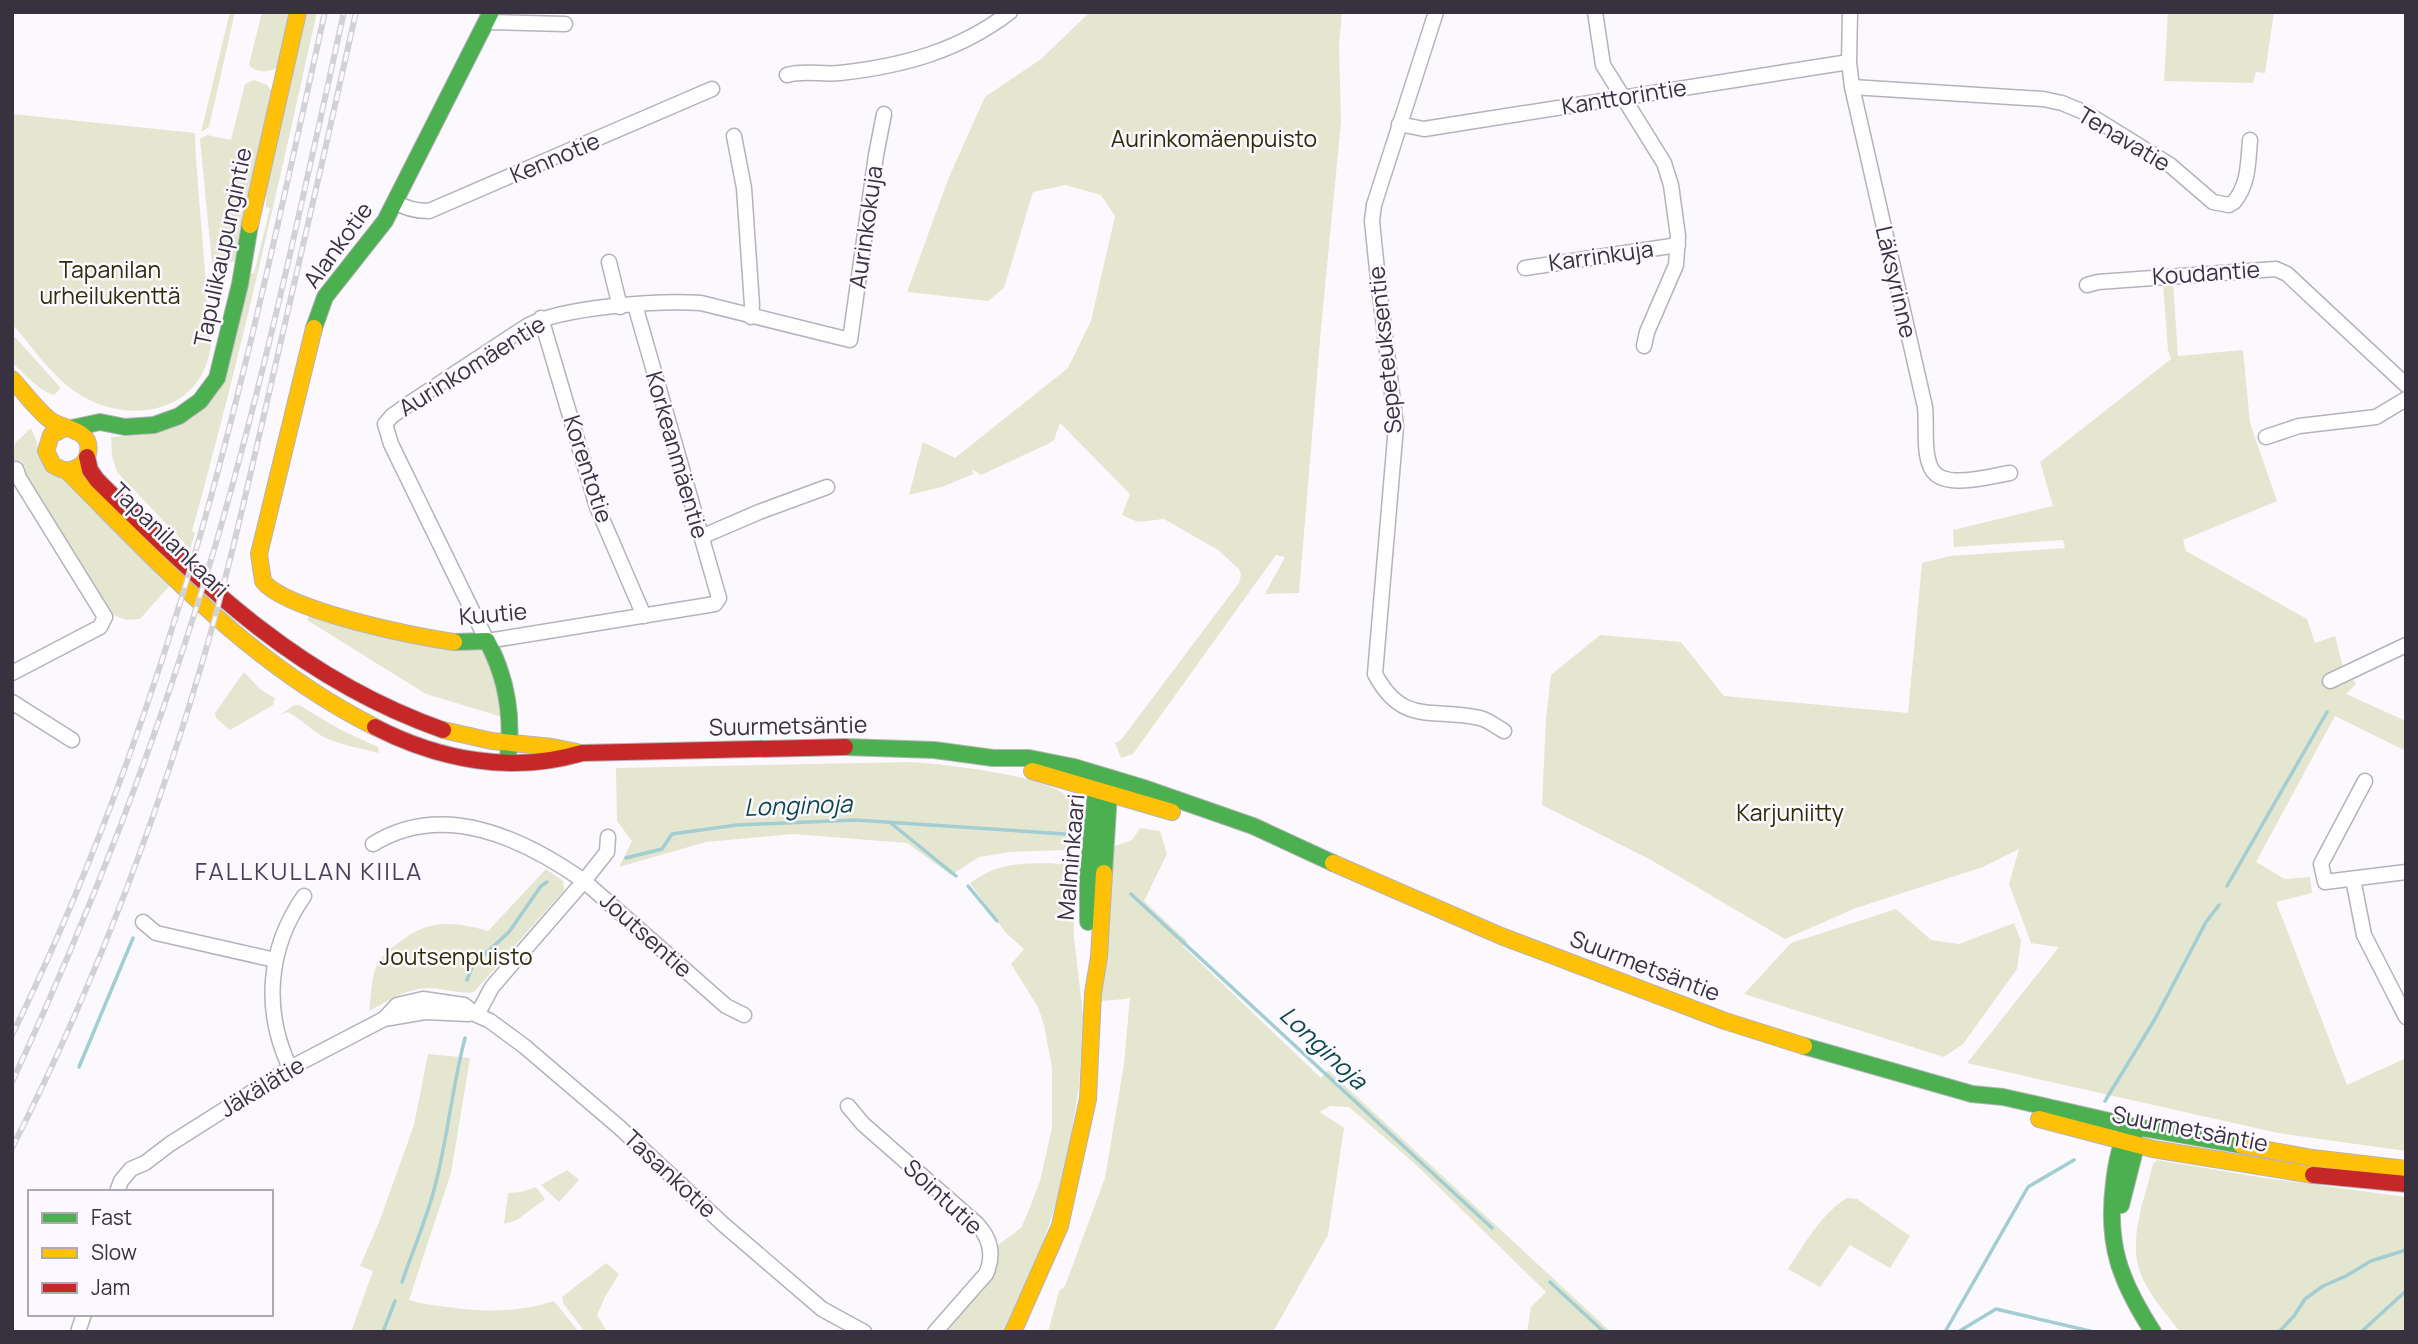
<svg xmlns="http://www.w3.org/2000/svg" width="2418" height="1344" viewBox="0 0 2418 1344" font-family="Manrope,sans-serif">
<rect width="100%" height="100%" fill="#fbf9fe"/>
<g fill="#e5e6cf">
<polygon points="230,12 235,12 209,127 201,132"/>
<path d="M262,12H292L278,67C269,73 256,73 249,65Z"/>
<path d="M304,12H317C278,186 240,360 192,531L195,533L190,549L117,472L112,456L111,437L145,435L194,417L248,274L254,273L270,208L266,207V187Z"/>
<polygon points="1090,12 1342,12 1339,45 1341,122 1321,328 1299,593 1265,594 1285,557 1276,555 1143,740 1133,754 1121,758 1115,743 1121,740 1239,583 1241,575 1239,569 1218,550 1164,519 1138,522 1122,515 1130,494 1060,423 1054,440 1048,444 981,475 972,469 973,474 942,487 909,495 923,442 955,458 1068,368 1091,321 1115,216 1101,195 1065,185 1033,192 1004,288 988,301 907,292 949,177 985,97 1041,59"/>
<polygon points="2168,12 2274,12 2265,73 2256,72 2253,83 2164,81"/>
<polygon points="254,80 267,85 271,90 235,261 230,262 221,296 218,297 214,285 200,139 207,135 231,140 245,84"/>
<path d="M12,114L195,133L196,160L211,345C202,415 126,427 74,391C50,374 32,346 12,324Z"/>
<polygon points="2173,283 2178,356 2243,350 2250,423 2277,501 2183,540 2186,551 2307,619 2315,643 2335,636 2343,667 2356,684 2346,694 2406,721 2406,751 2335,716 2256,862 2285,879 2310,877 2312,893 2276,902 2347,1085 2406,1058 2406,1151 2278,1133 1967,1063 2059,947 2031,943 2009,884 2019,849 1983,867 1856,908 1785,939 1651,860 1542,805 1546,719 1551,675 1600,635 1681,642 1724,696 1908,713 1922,563 1950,556 2065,548 2063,540 1954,547 1953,530 2053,506 2040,462 2171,359 2168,350 2163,284"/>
<path d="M15,337L59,386L60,389L54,395C39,391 24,374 12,362V339Z"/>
<polygon points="31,428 37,442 38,456 64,478 171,584 140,619 126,620 111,614 24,479 25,467 22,462 12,460 15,443"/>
<polygon points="310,614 477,648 488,654 506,718 426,694 307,620"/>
<polygon points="244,672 261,690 275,698 273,705 230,730 216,718 215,713"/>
<path d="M294,705H299L339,729L378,747L379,753C360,748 338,745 320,735C309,728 300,718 288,712L280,715Z"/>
<path d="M911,762C940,764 1069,776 1076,807C1078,819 1070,839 1067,850L1010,852L979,857L951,875L907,843L793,834L706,842L619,867L632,841L617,821L616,768Z"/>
<polygon points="1140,828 1160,831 1167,854 1144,901 1187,941 1183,946 1321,1078 1328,1070 1611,1332 1527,1332 1531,1307 1546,1292 1413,1162 1349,1107 1330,1106 1320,1112 1344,1128 1328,1235 1273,1332 1048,1332 1059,1291 1065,1286 1105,1178 1124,1064 1130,997 1126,999 1101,1001 1109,848 1132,840"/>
<path d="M1048,863L1072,865L1074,937L1083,1015L1079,1086L1069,1148L1058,1198L1037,1260L1005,1332H940L997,1250L998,1245L1021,1228L1027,1215L1040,1181L1052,1128V1068L1044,1025L1038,1007L1011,964L1024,949L1005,932L970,883C999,863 1014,864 1048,863Z"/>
<path d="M546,869L563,881L564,890L475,991C467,996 439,987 426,988C406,989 386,1002 369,1011C371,997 371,976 378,963C382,956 390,949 397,944C427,919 453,921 488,931Z"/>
<polygon points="1896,909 1931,940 1959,944 2014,923 2021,941 2017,969 1963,1044 1944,1057 1744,994 1791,943"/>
<path d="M428,1054L470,1058L451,1173L409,1300C421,1304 434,1305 447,1307C484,1312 517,1313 554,1301L579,1332H351L373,1271L360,1266L378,1225L414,1125Z"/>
<path d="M2157,1160L2265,1178L2406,1197V1332H2180C2166,1313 2148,1294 2140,1272C2128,1238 2145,1198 2153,1164Z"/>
<polygon points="567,1170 579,1180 559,1202 541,1185"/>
<polygon points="536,1187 545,1199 517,1220 504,1224 508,1193 521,1192"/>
<path d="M1847,1198L1857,1199L1910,1236L1890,1268L1850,1245L1820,1287L1788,1269C1805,1243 1821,1214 1847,1198Z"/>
<polygon points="606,1263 619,1274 605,1297 597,1315 607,1332 585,1332 563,1303 562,1297"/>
</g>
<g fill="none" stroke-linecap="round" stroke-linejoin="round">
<g stroke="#a1cdd3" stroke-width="3.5">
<polyline points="892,824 956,876"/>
<polyline points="626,858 662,849 672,834 737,825 855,820 1065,834"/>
<polyline points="968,886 997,921"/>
<polyline points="2227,886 2327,712"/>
<polyline points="1131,894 1492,1228"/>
<polyline points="467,980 473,965 509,932 541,886 547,882"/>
<polyline points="79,1067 133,938"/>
<polyline points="2105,1101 2155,1019 2206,922 2219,905"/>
<path d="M402,1282C413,1250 427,1218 435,1186C448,1137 452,1087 465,1038"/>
<polyline points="1550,1282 1604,1332"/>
<polyline points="383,1332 395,1301"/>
<polyline points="1945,1332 2028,1187 2074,1160"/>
<polyline points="1958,1332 1996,1309 2094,1332"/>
<polyline points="2279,1332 2294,1316 2305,1299 2323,1286 2346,1276 2371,1261 2406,1250"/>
<polyline points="2361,1332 2406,1291"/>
</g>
<g stroke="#b5b2ba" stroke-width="17">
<g id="street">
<path d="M1436,12L1374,205L1372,221L1377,270L1396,426L1375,674C1403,727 1434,707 1480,718C1488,720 1497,727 1504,731"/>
<polyline points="1595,12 1603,65 1664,163 1671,185 1678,236 1676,265 1647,332 1644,346"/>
<path d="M1850,12L1849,62L1852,87L1925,407C1927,426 1923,451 1931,468C1942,491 1990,476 2010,473"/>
<polyline points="486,22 565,24"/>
<path d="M787,75C805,70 822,75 840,73C903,66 959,51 1010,12"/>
<path d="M1852,87L2043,99L2062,103L2086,113L2170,165L2213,202L2229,205L2234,202C2249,184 2248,162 2250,140"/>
<polyline points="1399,124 1424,129 1849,62"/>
<polyline points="734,136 744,188 752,305 751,317"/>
<path d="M396,202C406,209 416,211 429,211L712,89"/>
<polyline points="609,262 620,307"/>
<polyline points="1525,268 1678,245"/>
<polyline points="2087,285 2098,282 2276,269 2287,274 2406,385"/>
<path d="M635,305L719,598L715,604L487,641L391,444L385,424L392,416L413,401L527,326C562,307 659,300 701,303L850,340L876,155L884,114"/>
<polyline points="541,318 597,507 644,616"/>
<polyline points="2266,437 2299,426 2376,417 2406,399"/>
<polyline points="701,537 759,512 827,487"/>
<polyline points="12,673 100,627 105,617 19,478 16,469"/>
<polyline points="2330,681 2406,645"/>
<polyline points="12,702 72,740"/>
<polyline points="2365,781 2321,864 2325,882 2406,872"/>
<path d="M373,844C444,800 524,839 584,881L607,852L608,837"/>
<polyline points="2353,879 2364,935 2406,1017"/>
<polyline points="143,922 156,933 275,960"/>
<polyline points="477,1015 492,987 584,881 726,1006 744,1015"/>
<polyline points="384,1019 397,1005 423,999 464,1005 477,1015 490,1021 524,1046 619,1127 724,1225 822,1309 864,1332"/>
<path d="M290,1068C263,1011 267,949 304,896"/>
<path d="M848,1106L863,1124L977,1224C991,1239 994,1256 986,1274L935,1332"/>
<polyline points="117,1192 121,1181 131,1169 145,1163 170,1144 290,1068 384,1019 425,1012 469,1014"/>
<polyline points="78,1332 84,1314"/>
</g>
</g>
<g stroke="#b5b2ba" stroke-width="18">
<g id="fast">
<polyline points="314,328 325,297 385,221 491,12"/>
<polyline points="72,428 100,422 125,427 154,425 179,416 200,401 217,378 240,284 250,225"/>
<path d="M454,642L487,641C507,678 513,715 508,757"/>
<polyline points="845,747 934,750 993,758 1029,758 1074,767 1144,788 1253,826 1333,863"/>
<polyline points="1104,873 1109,793 1106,781"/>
<polyline points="1088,922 1088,874 1096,790 1099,785"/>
<polyline points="1804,1046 1972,1094 2003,1097 2131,1126 2241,1145"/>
<path d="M2128,1130C2119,1146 2116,1165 2114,1183C2106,1244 2120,1281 2153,1332"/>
<polyline points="2121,1205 2136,1146 2132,1129"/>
</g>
</g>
<g stroke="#b5b2ba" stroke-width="18">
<g id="slow">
<polyline points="250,225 298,12"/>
<path d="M314,328L259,554L263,581C284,610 416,637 454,642"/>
<path d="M12,379C24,392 36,409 50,420C64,430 93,429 88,453C87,461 82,466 74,469C66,472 60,469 53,465L46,451L51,435L65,428"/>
<path d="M67,471C164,568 251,665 375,727"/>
<polyline points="443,730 492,741 552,747 577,752"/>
<polyline points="1032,771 1172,812"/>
<polyline points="1333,863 1501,936 1725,1021 1804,1046"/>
<polyline points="2039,1119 2153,1149 2313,1175"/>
<polyline points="2241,1145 2312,1158 2406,1169"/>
<polyline points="1013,1332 1060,1226 1088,1099 1093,993 1099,957 1104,873"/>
</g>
</g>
<g stroke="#b5b2ba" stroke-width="18">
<g id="jam">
<path d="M87,457L90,470L97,480C204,585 298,679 443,730"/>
<path d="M375,727C439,760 513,774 582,753L845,747"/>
<polyline points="2313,1175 2406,1184"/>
</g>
</g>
<use href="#street" stroke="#fefeff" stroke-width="14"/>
<use href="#fast" stroke="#4caf50" stroke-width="16"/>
<use href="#slow" stroke="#ffc107" stroke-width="16"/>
<use href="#jam" stroke="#c62828" stroke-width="16"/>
<g stroke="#d2d1d4" stroke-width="6">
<g id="rail">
<path d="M12,1035C90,876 151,706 200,536C249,364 286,187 325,12"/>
<path d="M12,1082C92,910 160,732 214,550C266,373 304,192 344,12"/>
<path d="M12,1148C92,991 156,823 205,653C231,563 251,471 272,380C300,257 329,135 356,12"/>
</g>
</g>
<use href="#rail" stroke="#fbf8ff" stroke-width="3.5" stroke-dasharray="10" stroke-linecap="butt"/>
</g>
<g text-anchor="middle" stroke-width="5" stroke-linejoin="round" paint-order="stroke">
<g font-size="23" fill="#383240" stroke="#fbf8ff">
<text transform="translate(1624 97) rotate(-9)" y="8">Kanttorintie</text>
<text transform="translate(2124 139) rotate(31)" y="8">Tenavatie</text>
<text transform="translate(555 158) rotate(-23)" y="8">Kennotie</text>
<text transform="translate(866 227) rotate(-82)" y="8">Aurinkokuja</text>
<text transform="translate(338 245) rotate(-54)" y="8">Alankotie</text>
<text transform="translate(223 247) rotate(-78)" y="8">Tapulikaupungintie</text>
<text transform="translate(1601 256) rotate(-8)" y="8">Karrinkuja</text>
<text transform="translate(2206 273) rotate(-4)" y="8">Koudantie</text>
<text transform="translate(1896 282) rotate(77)" y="8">Läksyrinne</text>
<text transform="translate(1385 350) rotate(-96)" y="8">Sepeteuksentie</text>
<text transform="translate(472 366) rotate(-32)" y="8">Aurinkomäentie</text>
<text transform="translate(677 455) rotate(74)" y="8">Korkeanmäentie</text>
<text transform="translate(588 469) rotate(72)" y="8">Korentotie</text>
<text transform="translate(170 540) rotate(44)" y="8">Tapanilankaari</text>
<text transform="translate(493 614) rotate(-5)" y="8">Kuutie</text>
<text transform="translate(788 726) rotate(-1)" y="8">Suurmetsäntie</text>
<text transform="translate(1071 857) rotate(-85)" y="8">Malminkaari</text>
<text transform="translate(646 935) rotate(42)" y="8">Joutsentie</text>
<text transform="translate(1645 966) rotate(21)" y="8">Suurmetsäntie</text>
<text transform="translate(262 1087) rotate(-31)" y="8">Jäkälätie</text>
<text transform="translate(2190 1129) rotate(11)" y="8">Suurmetsäntie</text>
<text transform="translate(670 1174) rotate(43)" y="8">Tasankotie</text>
<text transform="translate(943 1197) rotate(43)" y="8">Sointutie</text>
</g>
<g font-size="23" fill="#2d2d05" stroke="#fbf8ff">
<text x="1214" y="147">Aurinkomäenpuisto</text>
<text x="110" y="278">Tapanilan<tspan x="110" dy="26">urheilukenttä</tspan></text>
<text x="1790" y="821">Karjuniitty</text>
<text x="456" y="965">Joutsenpuisto</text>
</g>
<g font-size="24" font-style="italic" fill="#0c474c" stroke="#fbf8ff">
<text transform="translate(798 806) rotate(-2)" y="8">Longinoja</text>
<text transform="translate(1323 1048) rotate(43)" y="8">Longinoja</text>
</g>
<g font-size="24" letter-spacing="2" fill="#4b3e5a" stroke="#fbf8ff">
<text x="309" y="880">FALLKULLAN KIILA</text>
</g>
</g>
<rect width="2418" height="1344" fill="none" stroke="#383240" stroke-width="28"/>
<rect x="28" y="1190" width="245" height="126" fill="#fbf8ff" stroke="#ada9b3" stroke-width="2"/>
<rect x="42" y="1213" width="35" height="10" fill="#4caf50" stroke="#ada9b3" stroke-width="2"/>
<text x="91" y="1225" font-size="21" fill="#383240">Fast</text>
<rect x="42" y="1248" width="35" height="10" fill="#ffc107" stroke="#ada9b3" stroke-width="2"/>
<text x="91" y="1260" font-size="21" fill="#383240">Slow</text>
<rect x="42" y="1283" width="35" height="10" fill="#c62828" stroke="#ada9b3" stroke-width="2"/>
<text x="91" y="1295" font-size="21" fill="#383240">Jam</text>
</svg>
